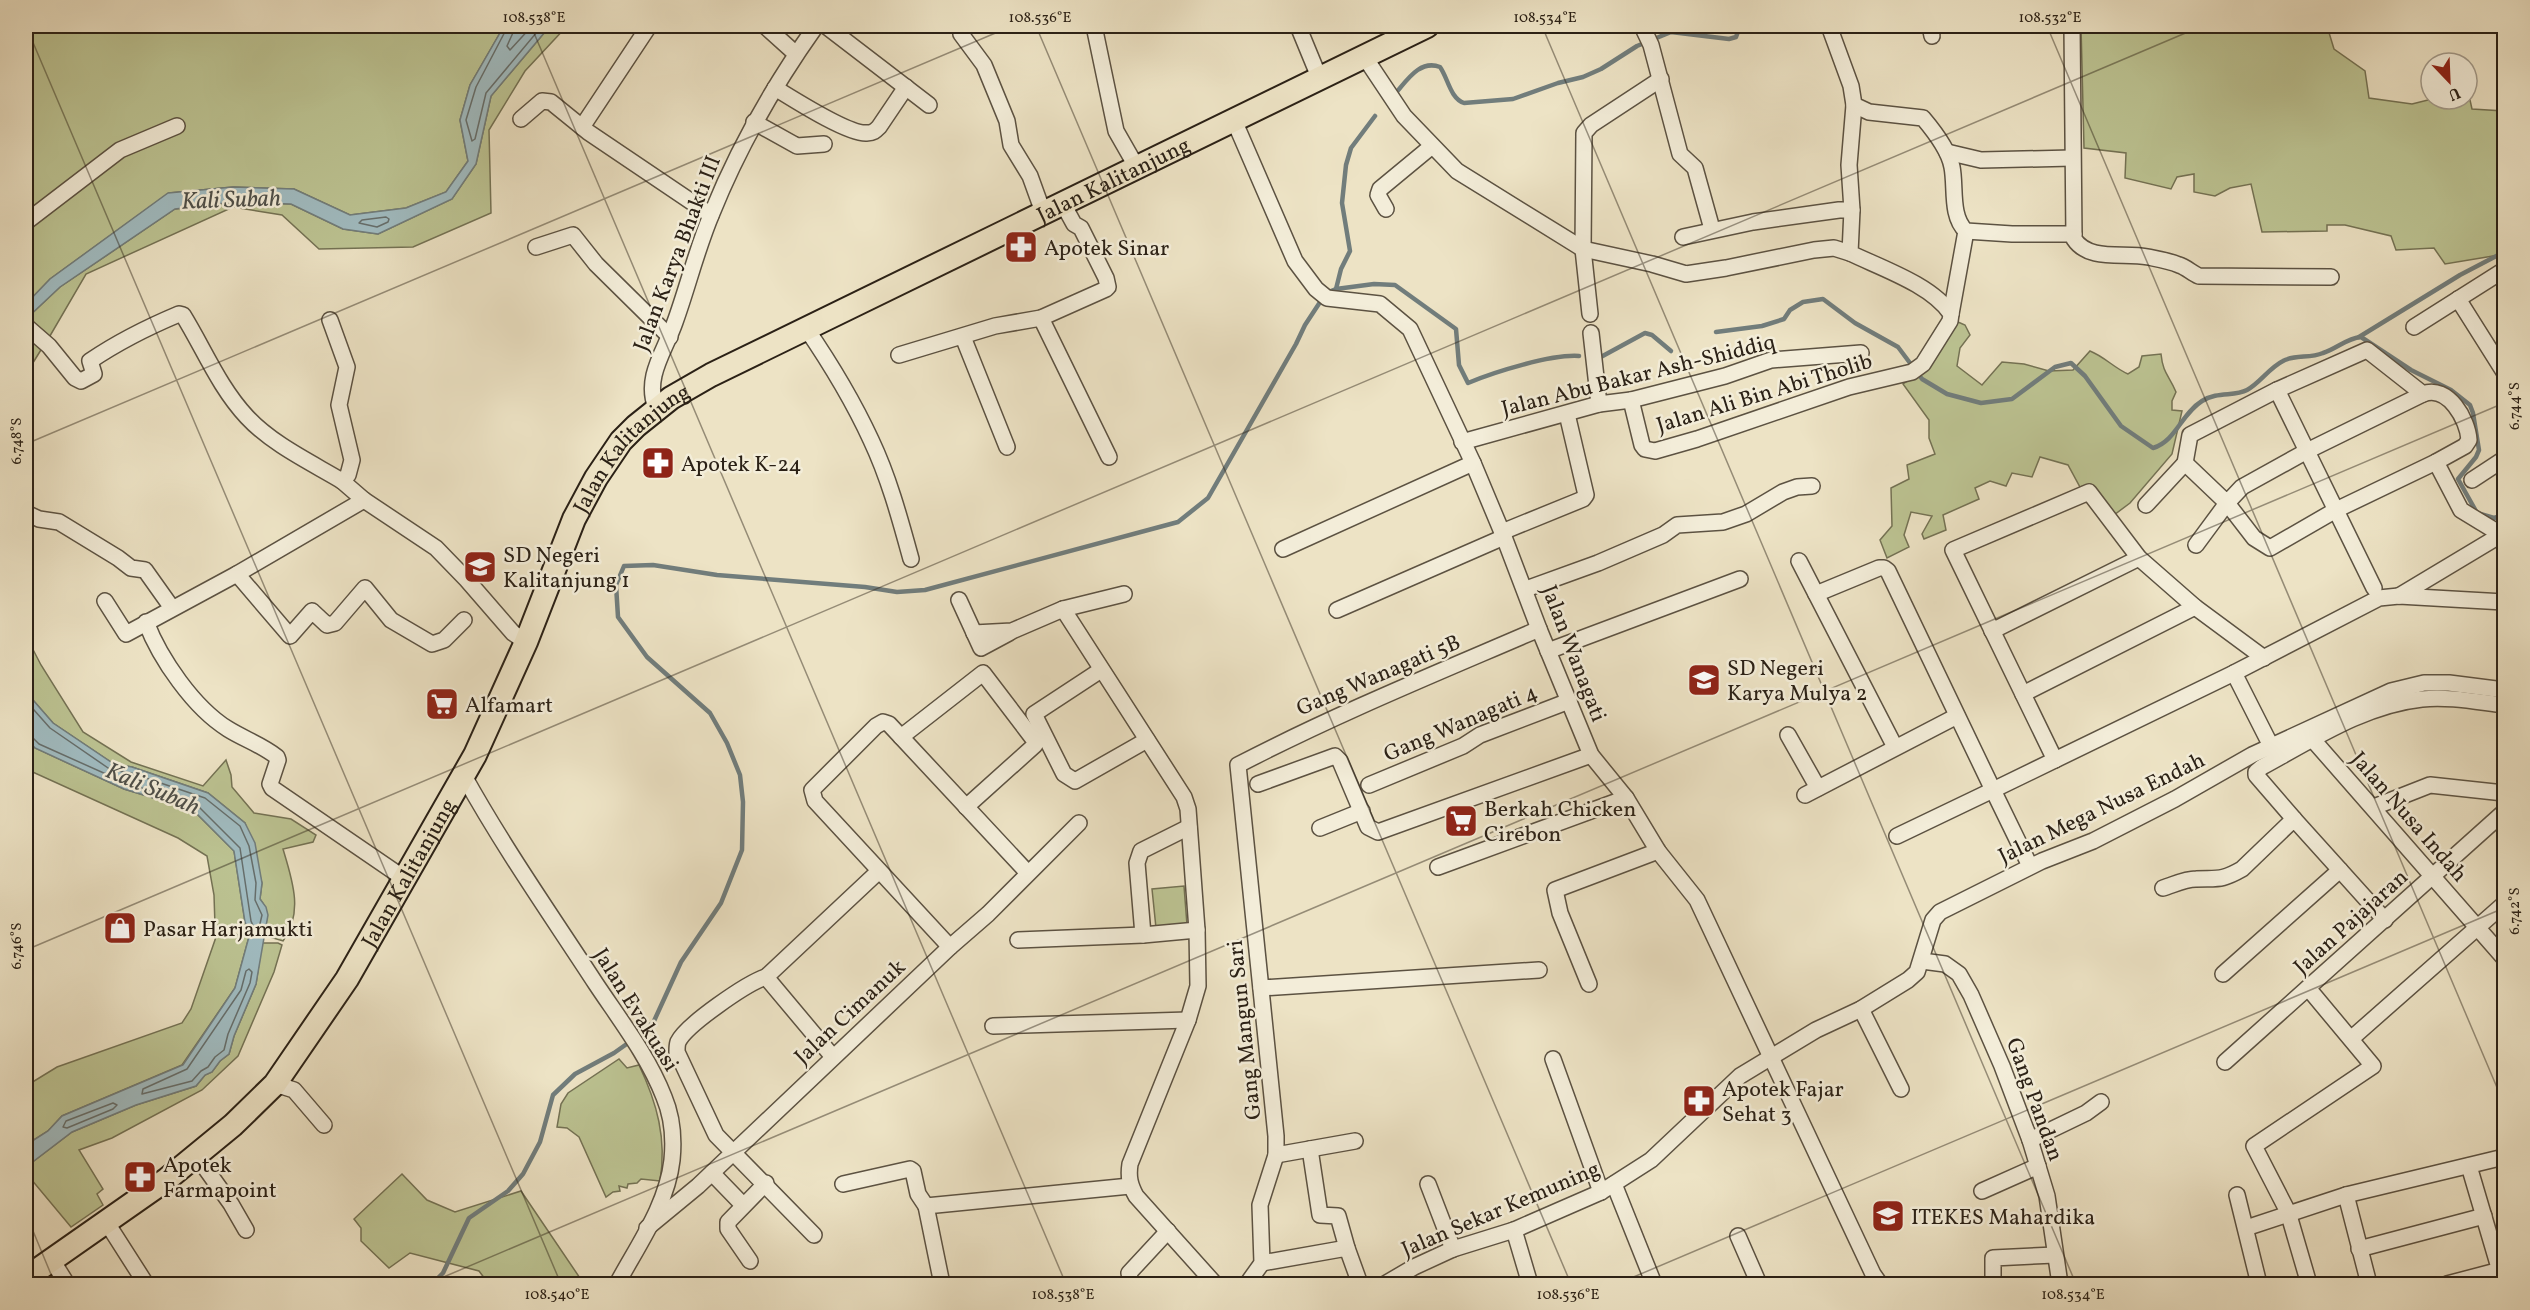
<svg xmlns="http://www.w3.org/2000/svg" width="2530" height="1310" viewBox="0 0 2530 1310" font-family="Vollkorn,serif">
<rect width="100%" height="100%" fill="#ede3c5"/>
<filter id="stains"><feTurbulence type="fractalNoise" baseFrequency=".00333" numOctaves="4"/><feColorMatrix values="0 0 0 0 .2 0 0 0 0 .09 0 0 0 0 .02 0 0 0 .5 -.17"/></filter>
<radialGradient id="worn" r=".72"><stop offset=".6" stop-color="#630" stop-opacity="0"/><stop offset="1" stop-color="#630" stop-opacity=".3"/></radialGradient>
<g fill="#bcc392" stroke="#747254" stroke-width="1.5">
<polygon points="26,26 504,26 470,85 460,120 468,161 446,192 406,208 350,215 294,189 233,187 169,193 50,279 26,304 26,227 127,149 179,127 179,122 172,123 127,141 47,201 39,204 26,218"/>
<polygon points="550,26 567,26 525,71 489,130 491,213 413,247 319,249 282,215 233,207 86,274 47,341 26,323 26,319 60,287 175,209 235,202 291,204 343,229 378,234 452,199 476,164 491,96"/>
<polygon points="2081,26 2327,26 2334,49 2365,71 2369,98 2412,104 2432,99 2467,99 2468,91 2472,109 2504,111 2504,251 2499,255 2445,264 2434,248 2396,250 2391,236 2345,225 2327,225 2327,231 2262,232 2251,184 2230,188 2215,196 2194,192 2194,174 2177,177 2171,189 2125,178 2126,153 2084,148"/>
<path d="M1958,322L1965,325L1970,335L1960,348L1957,366L1982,385L2002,362L2024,364L2049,371L2073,370L2090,351C2105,357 2114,368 2128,374L2139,367L2142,356L2161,354C2163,374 2169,375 2176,392L2172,401V410L2182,411L2172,454L2130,503L2114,515L2090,484L2080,487L2068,465L2040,457L2032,477L2012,473L2006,486L1990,481L1975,488L1979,499L1943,515L1946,530L1924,539L1922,534L1932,516L1911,512L1904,535L1909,547L1887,558L1880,540L1892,526L1891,488L1909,479L1907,465L1935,454L1929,438V420L1903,384L1921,372L1949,330Z"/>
<polygon points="26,328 44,345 26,374"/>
<path d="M26,636L41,665L83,732L131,762L203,786L226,760L231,775L232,787L254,813L291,819L316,835L313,842L283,849C292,879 304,913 283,941L263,935C267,921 270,912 260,899L262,883L245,823L208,793L132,767L114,764L53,723L26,692Z"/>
<polygon points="26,738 35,748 124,789 193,810 234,851 245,922 250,933 215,926 214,895 207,856 178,838 26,769"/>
<polygon points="1184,886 1187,925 1156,928 1152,889"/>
<polygon points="216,930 249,937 235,988 182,1065 62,1116 48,1131 26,1145 26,1086 57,1067 182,1023 191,1009 216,937"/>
<polygon points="262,943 278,943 282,945 274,972 238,1056 202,1090 112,1138 79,1150 103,1189 97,1194 103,1205 71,1227 31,1179 26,1183 26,1167 72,1132 136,1105 196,1086 205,1075 212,1072 220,1061 229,1054 234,1036 256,984"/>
<path d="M619,1059L627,1068L639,1065C657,1103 667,1139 660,1181L641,1179L637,1183L628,1184L627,1188L619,1186L620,1191L613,1192L606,1197L579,1137L567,1128L557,1127L561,1104L568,1093Z"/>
<polygon points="402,1174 427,1200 455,1212 521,1191 584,1284 486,1284 488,1283 479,1271 410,1253 389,1268 361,1241 361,1228 354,1219"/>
</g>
<g fill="#a0bbc0" stroke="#717d7c" stroke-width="1.5">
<polygon points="504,26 550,26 491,96 476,164 452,199 378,234 343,229 291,204 235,202 175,209 60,287 26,319 26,304 50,279 168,193 233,187 294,189 350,215 406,208 446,192 468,161 460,120 470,85"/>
<polygon points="26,692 53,723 114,764 132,767 208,793 245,823 255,843 262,883 260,899 266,907 268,915 256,984 234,1036 229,1054 220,1061 212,1072 205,1075 196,1086 136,1105 72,1132 26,1167 26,1145 48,1131 62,1116 183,1065 235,988 250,933 245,922 234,851 193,810 124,789 35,748 26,738"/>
</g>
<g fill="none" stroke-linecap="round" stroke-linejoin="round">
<g stroke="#666e6b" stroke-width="1.5">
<polyline points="508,26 476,87 466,120 472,141 475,139 486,93 542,26"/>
<polyline points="516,26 507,46 510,50 532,26"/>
<polygon points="386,217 389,219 388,222 377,227 359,223 362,220"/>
<polyline points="26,701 50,728 111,770 131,773 205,798 240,826 249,846 256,883 255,900 262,915 259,928 254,928 251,921 240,848 198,806 126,783 39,744 31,736 26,735"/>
<polygon points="249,969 252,972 250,983 228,1034 224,1050 215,1057 208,1067 201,1071 192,1081 142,1094 143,1089 187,1069 241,990 246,971"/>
<polygon points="113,1103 117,1105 113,1109 67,1128 63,1127 66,1121"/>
</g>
<g stroke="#717d7c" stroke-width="4.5">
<path d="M1394,95C1406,82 1419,59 1440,67C1448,78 1450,98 1464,103L1513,99L1558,83L1583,77L1601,69L1637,46L1671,32L1729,39L1736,37L1740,26"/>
<polyline points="1336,289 1341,269 1350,251 1342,203 1346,165 1351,148 1375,116"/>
<path d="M1716,332L1762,326L1784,319L1790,310L1803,302L1823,299L1855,323L1898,347L1922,379L1947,394L1981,403L2012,399L2055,367L2071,363L2085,376L2121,426L2153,448C2176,441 2181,414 2202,401C2218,391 2234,397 2247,390C2260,383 2269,368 2283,361C2296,354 2309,359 2323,353C2336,349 2347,338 2361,337L2411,370L2451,390L2470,405L2473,413L2479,450L2476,457L2458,479L2477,513L2494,518L2504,515"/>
<polyline points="2359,337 2460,275 2504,252"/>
<polyline points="1599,358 1645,333 1652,335 1671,351"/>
<polyline points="2415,692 2457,691"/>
<path d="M432,1284L443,1273L469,1218L508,1191L523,1174L540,1142L553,1095L575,1074L614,1053L645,1031L654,1021L681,962L721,903L742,850L743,802L740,775L727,743L710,713L647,657L618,617L616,585L624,566L653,565L717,575L865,587L897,592L925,590L1178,522L1208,498L1296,344L1305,325L1326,293L1336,289L1374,284L1395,285L1456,329L1459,365L1468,383C1494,372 1552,354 1579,356"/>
</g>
<g stroke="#5c5242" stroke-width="18">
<g id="street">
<polyline points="765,26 796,54"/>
<polyline points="826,26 929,105"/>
<polyline points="964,26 961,34 984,65 1007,121 1011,145 1030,176 1043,212"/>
<polyline points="1094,26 1116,131 1136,166"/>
<polyline points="1298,26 1319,77"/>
<polyline points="1642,26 1651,45 1680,154 1695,168 1712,229"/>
<path d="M1829,26L1851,86L1854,105L1869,112L1923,118C1934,131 1949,151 1952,167C1956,187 1950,216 1966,231L2012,234H2074"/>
<polyline points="1930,26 1932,36"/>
<path d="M2072,26L2074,239C2089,262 2124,252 2148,257C2158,259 2170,261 2179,265C2186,267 2192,273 2199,276L2331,277"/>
<polyline points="1364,56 1404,116 1457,171 1583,249 1652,264 1686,274 1726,268 1814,250 1834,248 1850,253"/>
<path d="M775,88C793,99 849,135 867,133C873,133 875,131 879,127L906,87"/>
<polyline points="1233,118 1295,261 1316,289 1327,298 1380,304 1410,329 1473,463 1504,537 1539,629 1591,755 1626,798 1658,851 1697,900 1873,1274 1880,1284"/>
<polyline points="521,119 542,101 551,102 588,132 711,215"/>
<polyline points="754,122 797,146 824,144"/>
<polyline points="582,127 649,26"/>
<polyline points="1947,152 1981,160 2072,158"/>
<polyline points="1386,209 1378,195 1380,189 1432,146"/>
<polyline points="1852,210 1849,165 1854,105"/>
<polyline points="26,222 120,150 177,126"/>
<polyline points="536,247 573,235 596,264 670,337"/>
<polyline points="2458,299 2504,372"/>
<polyline points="1590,314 1583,249 1584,133 1591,125 1661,79"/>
<polyline points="1951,314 1966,231"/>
<polyline points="1041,318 1109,457"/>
<polyline points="330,320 347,367 339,405 352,460 348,475 342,481 364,500 436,548 467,580 513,633 526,642"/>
<path d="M26,326L49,346L75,378L81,381L94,374L90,361C118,342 148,327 179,314L183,315C204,349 219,387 247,417C272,444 310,462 342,481"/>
<polyline points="2414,327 2504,270"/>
<path d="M806,328C830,363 853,401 871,440C889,478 900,519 911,559"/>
<polyline points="1591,333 1599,404"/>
<polyline points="963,337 1007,447"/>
<polyline points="899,355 995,326 1041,318 1106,289 1108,287 1106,278 1081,228 1074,224 1062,202"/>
<polyline points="2277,390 2374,588"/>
<path d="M1631,400L1642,445L1645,449L1655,451L1697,439L1849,387L1912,372L1923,364L1950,321L1951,314C1932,285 1881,268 1850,253L1852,210H1839L1753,222L1683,237"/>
<path d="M656,408C644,377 665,351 675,322C688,286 697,248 712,213C739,146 774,85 816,26"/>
<polyline points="1462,442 1599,404 1631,400 1725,376 1771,360 1861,353"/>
<path d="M2185,463L2190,435L2277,390L2367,350L2423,394C2448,384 2468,420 2469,440L2465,446L2436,462L2461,510L2502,535"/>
<polyline points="2472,480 2504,459"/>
<polyline points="2146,505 2185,463 2227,503 2242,487 2307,451 2423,394"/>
<polyline points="26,513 39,519 59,522 118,558 131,568 145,570 172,608"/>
<polyline points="1502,532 1583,499 1586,495 1567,414"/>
<polyline points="2196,545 2227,503 2254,538 2270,548 2336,510 2436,462"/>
<polyline points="1283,549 1473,463"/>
<polyline points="1799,561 1895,747"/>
<polyline points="237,574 290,636 312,611 327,625 335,623 365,588 391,620 432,644 444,640 464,620"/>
<polyline points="1526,589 1598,563 1663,535 1677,525 1723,522 1746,514 1783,492 1797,487 1812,486"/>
<polyline points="1816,594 1879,568 1884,568 1888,571 1993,790 1897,836"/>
<polyline points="2399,596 2504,533"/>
<polyline points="959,600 981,648 1009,633"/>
<polyline points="105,601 126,634 237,574 364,500"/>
<path d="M1063,609L1184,797L1188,809L1197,930L1198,986L1188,1020L1130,1164C1128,1177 1130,1185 1136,1196L1215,1284"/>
<polyline points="1337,610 1504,537"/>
<path d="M146,622C160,659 194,708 228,729C244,739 262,745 277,757L278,760L270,784L272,788L405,879"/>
<polyline points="1992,631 2139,558"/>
<polyline points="974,633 1012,631 1063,609 1124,594"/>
<polyline points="1548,651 1740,579"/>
<polyline points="1101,670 1034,714 1064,774 1075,781 1147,740"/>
<polyline points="2234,673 2271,746"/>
<polyline points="2023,694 2195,607"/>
<polyline points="2307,733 2504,958"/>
<polyline points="1788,735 1818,788"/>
<polyline points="901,737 983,673 1034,740 1035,745 966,807"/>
<polyline points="2055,760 1953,550 2089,492 2139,558 2195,607 2264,658"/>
<path d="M464,776C504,848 551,915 596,984C620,1020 648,1056 664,1097C672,1116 674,1140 672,1160C667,1205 638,1245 617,1284"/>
<polyline points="1258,784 1335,756 1340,761 1368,827 1378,832 1591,755"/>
<polyline points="1369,785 1463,746 1480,735 1569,701"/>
<polyline points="1805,795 1957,716"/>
<polyline points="2374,807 2430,785 2504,793"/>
<path d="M2294,819L2256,775V772L2262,767C2312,740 2364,705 2422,699C2448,696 2478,702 2504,705"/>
<polyline points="1320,828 1362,811"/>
<polyline points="2030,866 1993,790 2234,673 2379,598 2399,596 2504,602"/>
<polyline points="1438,867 1626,798"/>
<path d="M2163,888C2173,885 2185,879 2196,879C2218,878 2221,881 2242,869L2294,819L2340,870"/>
<polyline points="1143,935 1137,863 1141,851 1189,827"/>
<polyline points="1018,940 1143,935 1197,930"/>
<polyline points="950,947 815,801 812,790 876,726 883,722 889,724 1027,872"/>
<polyline points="1922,961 1945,964 1959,974 1971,995 2002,1066 2030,1140 2047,1196 2060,1284"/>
<polyline points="2223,974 2340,870 2385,920"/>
<path d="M766,977C747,983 686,1025 678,1042C677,1045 677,1049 677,1052L716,1135L814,1235"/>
<polyline points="1589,984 1560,913 1555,890 1658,851"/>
<polyline points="1261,988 1539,970"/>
<polyline points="2308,988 2373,1066 2254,1146 2288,1212 2309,1284"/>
<polyline points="1861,1009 1901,1089"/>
<polyline points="993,1026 1188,1020"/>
<polyline points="2352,1038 2504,904"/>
<polyline points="833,1057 766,977 879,871"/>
<polyline points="1553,1059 1601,1192"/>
<polyline points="2225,1062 2504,812"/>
<polyline points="275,1084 294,1090 324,1125"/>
<polyline points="2030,1140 2086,1113 2101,1102"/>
<polyline points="1310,1149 1320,1215 1338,1216 1347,1248"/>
<polyline points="196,1155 231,1204 246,1230"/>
<polyline points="1276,1155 1355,1141"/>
<polyline points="2469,1166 2500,1271"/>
<polyline points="712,1173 743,1205"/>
<polyline points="843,1184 910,1169 913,1171 918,1194 926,1206 1130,1186"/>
<polyline points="1428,1184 1453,1249"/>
<polyline points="1614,1184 1654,1284"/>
<polyline points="1982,1191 2038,1166"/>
<polyline points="2237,1195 2259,1284"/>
<polyline points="2346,1195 2369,1284"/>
<polyline points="926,1206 942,1284"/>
<polyline points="107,1223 146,1284"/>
<polyline points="647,1228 698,1186 950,947 988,914 1079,823"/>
<polyline points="2246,1228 2346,1195 2504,1157"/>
<polyline points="1514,1230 1530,1284"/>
<polyline points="1738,1236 1759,1284"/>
<polyline points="2359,1249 2484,1216"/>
<polyline points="52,1260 67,1284"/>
<polyline points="750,1261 728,1229 728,1222 766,1183"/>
<polyline points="1262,1263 1347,1248 1360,1284"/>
<polyline points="1131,1284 1129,1273 1168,1231"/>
<path d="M1247,1284L1262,1263L1260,1205L1276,1155V1136L1238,765C1336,714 1437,673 1539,629"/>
<polyline points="1385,1284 1414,1267 1453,1249 1514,1230 1601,1192 1651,1160 1740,1076 1816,1030 1861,1009 1908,980 1917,972 1933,920 1940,912 2042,861 2093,841 2175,799 2252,755 2391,691 2424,683 2449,683 2504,690"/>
<polyline points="1993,1284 1993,1258 2055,1255"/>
<polyline points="2447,1284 2504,1269"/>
</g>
</g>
<g stroke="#2b2116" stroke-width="26">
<g id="primary">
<path id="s1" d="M26,1278L166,1180L233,1125L275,1084L347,979L475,755L526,642L574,519L596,478L621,441L636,426L671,398L711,375L1427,26"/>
</g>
</g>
<use href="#street" stroke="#f3edd9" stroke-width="15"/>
<use href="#primary" stroke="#ede3c5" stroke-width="22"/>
</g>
<path fill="none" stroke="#2b2116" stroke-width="1.5" stroke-opacity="0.45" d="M26,26L561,1284M531,26L1066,1284M1036,26L1571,1284M1542,26L2076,1284M2047,26L2504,1104M26,444L1012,26M26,950L2202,26M26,1214L55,1284M427,1284L2504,403M1617,1284L2504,908"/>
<defs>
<g id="pharmacy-square" transform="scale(1.725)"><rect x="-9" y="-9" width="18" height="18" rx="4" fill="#8f2418" stroke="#f3edd9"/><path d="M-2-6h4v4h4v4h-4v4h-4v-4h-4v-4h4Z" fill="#fff"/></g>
<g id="school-square" transform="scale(1.725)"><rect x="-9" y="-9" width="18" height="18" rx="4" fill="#8f2418" stroke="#f3edd9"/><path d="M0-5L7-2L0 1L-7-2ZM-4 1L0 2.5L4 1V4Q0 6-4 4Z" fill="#fff"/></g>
<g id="supermarket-square" transform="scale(1.725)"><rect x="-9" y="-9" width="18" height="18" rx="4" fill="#8f2418" stroke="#f3edd9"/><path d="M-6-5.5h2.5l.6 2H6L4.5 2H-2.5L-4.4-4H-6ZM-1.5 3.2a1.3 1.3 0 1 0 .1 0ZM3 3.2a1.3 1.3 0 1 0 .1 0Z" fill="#fff"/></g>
<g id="shop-square" transform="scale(1.725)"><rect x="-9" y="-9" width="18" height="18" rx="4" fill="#8f2418" stroke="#f3edd9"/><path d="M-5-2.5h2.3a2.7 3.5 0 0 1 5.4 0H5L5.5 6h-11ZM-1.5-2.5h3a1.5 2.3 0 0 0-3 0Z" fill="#fff"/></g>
<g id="university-square" transform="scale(1.725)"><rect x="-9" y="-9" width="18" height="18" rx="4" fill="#8f2418" stroke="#f3edd9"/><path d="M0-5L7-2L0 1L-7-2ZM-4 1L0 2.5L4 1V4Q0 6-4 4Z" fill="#fff"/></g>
</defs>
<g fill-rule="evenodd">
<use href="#pharmacy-square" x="1021" y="247"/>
<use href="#pharmacy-square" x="658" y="463"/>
<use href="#school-square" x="480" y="567"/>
<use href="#school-square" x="1704" y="680"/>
<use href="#supermarket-square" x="442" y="704"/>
<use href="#supermarket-square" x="1461" y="821"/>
<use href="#shop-square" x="120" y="928"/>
<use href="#pharmacy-square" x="1699" y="1101"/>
<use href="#pharmacy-square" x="140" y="1177"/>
<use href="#university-square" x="1888" y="1216"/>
</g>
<g text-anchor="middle" stroke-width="5" stroke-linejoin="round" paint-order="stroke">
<g font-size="22" fill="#2b2116" stroke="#f3edd9">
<text dy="8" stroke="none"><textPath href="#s1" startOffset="1608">Jalan Kalitanjung</textPath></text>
<text transform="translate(676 253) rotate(-69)" y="8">Jalan Karya Bhakti III</text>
<text transform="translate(1638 374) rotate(-14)" y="8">Jalan Abu Bakar Ash-Shiddiq</text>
<text transform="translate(1764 392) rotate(-17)" y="8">Jalan Ali Bin Abi Tholib</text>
<text dy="8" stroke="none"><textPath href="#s1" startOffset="1050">Jalan Kalitanjung</textPath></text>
<text transform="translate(1575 653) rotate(69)" y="8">Jalan Wanagati</text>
<text transform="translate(1378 674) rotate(-23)" y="8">Gang Wanagati 5B</text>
<text transform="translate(1460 722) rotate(-23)" y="8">Gang Wanagati 4</text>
<text transform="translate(2101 807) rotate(-26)" y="8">Jalan Mega Nusa Endah</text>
<text transform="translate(2410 816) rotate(49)" y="8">Jalan Nusa Indah</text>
<text dy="8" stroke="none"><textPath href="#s1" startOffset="566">Jalan Kalitanjung</textPath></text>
<text transform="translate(2350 921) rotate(-42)" y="8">Jalan Pajajaran</text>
<text transform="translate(637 1009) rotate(58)" y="8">Jalan Evakuasi</text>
<text transform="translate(849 1011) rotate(-43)" y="8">Jalan Cimanuk</text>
<text transform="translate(1243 1030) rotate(-96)" y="8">Gang Mangun Sari</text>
<text transform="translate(2036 1099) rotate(70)" y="8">Gang Pandan</text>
<text transform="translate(1500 1208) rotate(-23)" y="8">Jalan Sekar Kemuning</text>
</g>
<g font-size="22" fill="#2b2116" stroke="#f3edd9" text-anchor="start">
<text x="1044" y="255">Apotek Sinar</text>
<text x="681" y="471">Apotek K-24</text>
<text x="503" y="562">SD Negeri<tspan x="503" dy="25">Kalitanjung 1</tspan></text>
<text x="1727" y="675">SD Negeri<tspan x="1727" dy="25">Karya Mulya 2</tspan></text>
<text x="465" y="712">Alfamart</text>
<text x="1484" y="816">Berkah Chicken<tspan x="1484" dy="25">Cirebon</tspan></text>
<text x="143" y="936">Pasar Harjamukti</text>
<text x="1722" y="1096">Apotek Fajar<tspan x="1722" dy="25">Sehat 3</tspan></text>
<text x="163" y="1172">Apotek<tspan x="163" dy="25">Farmapoint</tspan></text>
<text x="1911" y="1224">ITEKES Mahardika</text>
</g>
<g font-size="24" font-style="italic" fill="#4e4f49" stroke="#f3edd9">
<text transform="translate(231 199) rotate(-2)" y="8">Kali Subah</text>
<text transform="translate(153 788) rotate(23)" y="8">Kali Subah</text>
</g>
</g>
<rect width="2530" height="1310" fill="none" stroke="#ede3c5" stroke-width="66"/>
<g transform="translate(2449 81) rotate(157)"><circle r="28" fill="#f3edd9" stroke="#a39b8b" stroke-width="1.5"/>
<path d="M0-4.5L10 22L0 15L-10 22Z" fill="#8f2418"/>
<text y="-9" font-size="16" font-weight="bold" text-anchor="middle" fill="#2b2116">U</text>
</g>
<rect x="33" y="33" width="2464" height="1244" fill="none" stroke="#2b2116" stroke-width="2"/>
<g font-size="15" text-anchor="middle" fill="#2b2116">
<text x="534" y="22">108.538°E</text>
<text x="1040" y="22">108.536°E</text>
<text x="1545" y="22">108.534°E</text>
<text x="2050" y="22">108.532°E</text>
<text transform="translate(2514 406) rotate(-90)" y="5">6.744°S</text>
<text transform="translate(16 441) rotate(-90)" y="5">6.748°S</text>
<text transform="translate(2514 911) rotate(-90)" y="5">6.742°S</text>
<text transform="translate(16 946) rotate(-90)" y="5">6.746°S</text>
<text x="557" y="1299">108.540°E</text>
<text x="1063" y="1299">108.538°E</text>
<text x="1568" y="1299">108.536°E</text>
<text x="2073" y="1299">108.534°E</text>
</g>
<rect width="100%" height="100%" filter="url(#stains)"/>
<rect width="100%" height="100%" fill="url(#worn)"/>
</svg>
